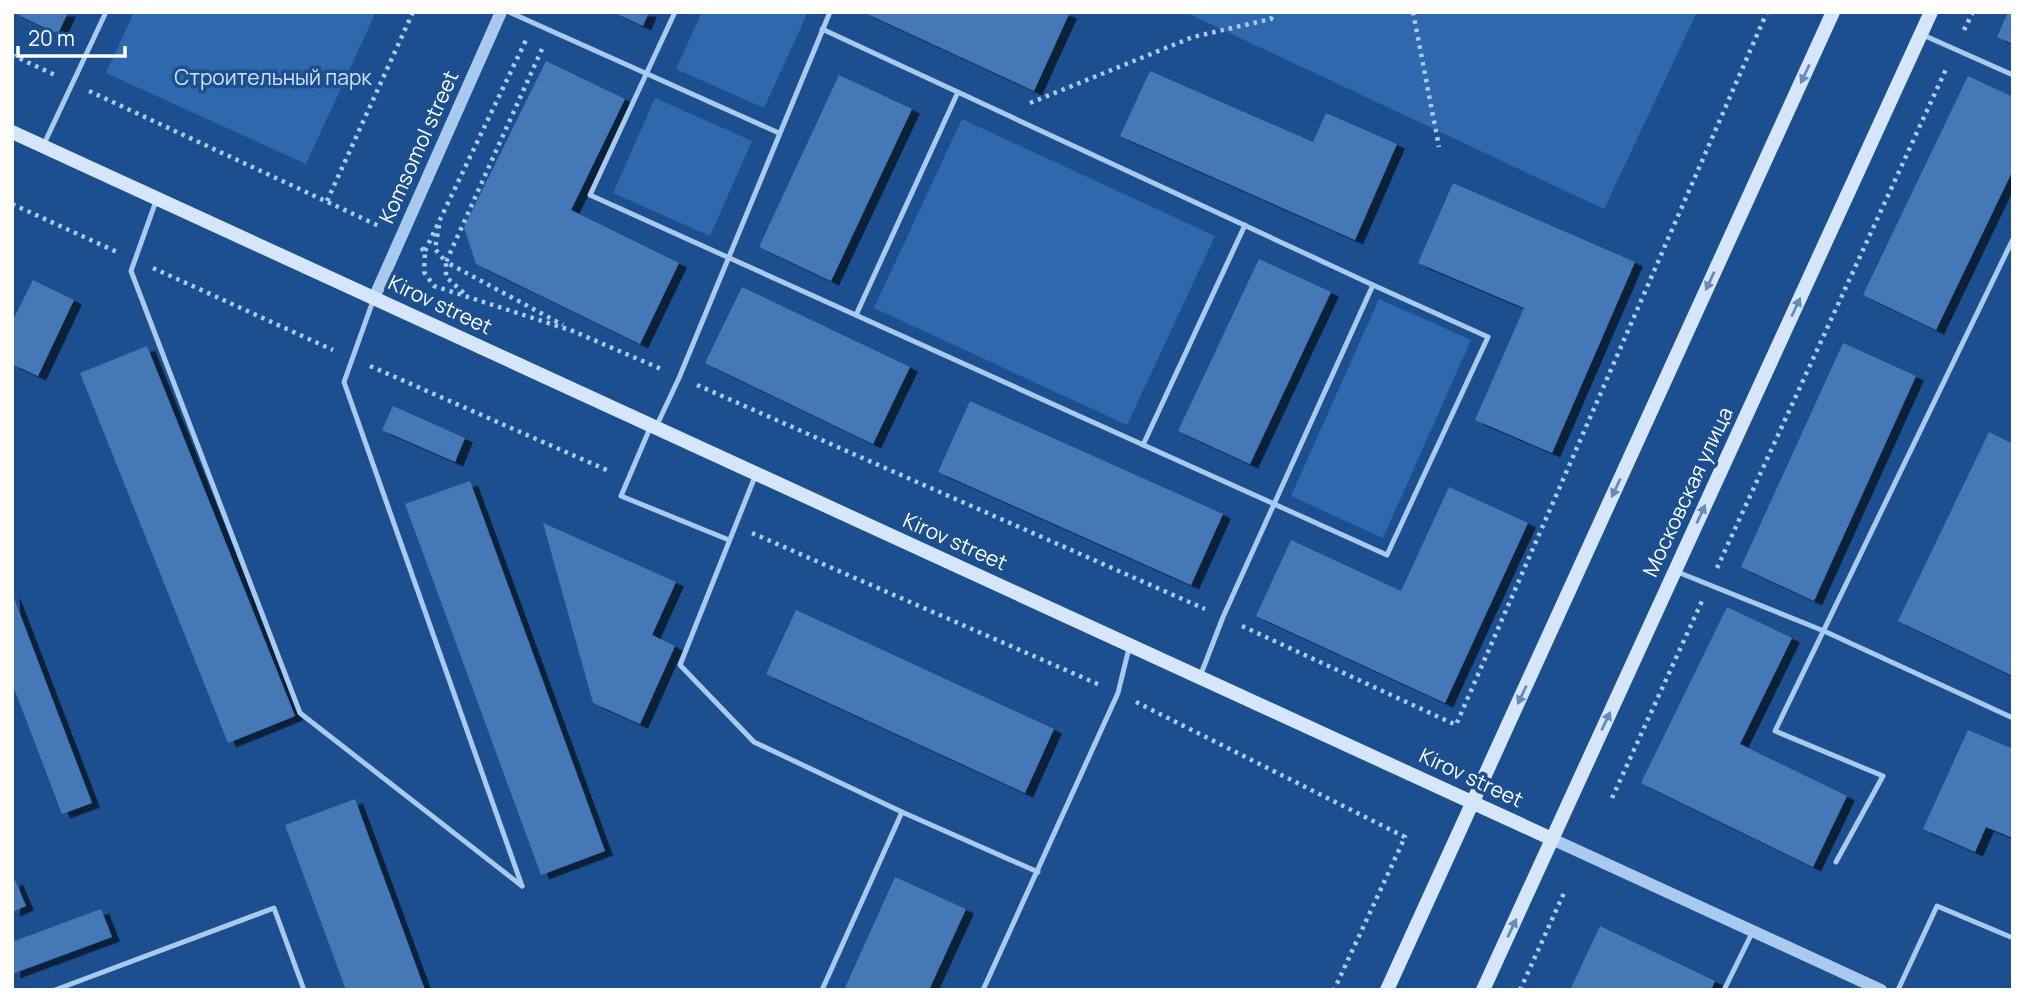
<svg xmlns="http://www.w3.org/2000/svg" width="2025" height="1002" viewBox="0 0 2025 1002" font-family="Manrope,sans-serif">
<defs>
<filter id="shadow"><feDropShadow dx="8" dy="4.5" stdDeviation="0" flood-color="#0009"/></filter>
</defs>
<rect width="100%" height="100%" fill="#1b4f8f"/>
<g fill="#2e69ad">
<polygon points="134,12 376,12 306,164 106,73"/>
<polygon points="702,12 808,12 764,108 676,69"/>
<polygon points="1185,12 1697,12 1604,209"/>
<polygon points="655,98 752,141 710,236 613,193"/>
<polygon points="962,119 1215,236 1127,425 874,308"/>
<polygon points="1379,299 1471,340 1383,538 1291,496"/>
</g>
<g fill="#4478b7" filter="url(#shadow)">
<polygon points="12,12 68,12 58,34"/>
<polygon points="613,12 649,12 643,26"/>
<polygon points="863,12 1064,12 1069,14 1034,91"/>
<polygon points="2008,12 2013,12 2013,44 1997,37"/>
<polygon points="546,61 625,99 571,210 679,263 640,344 476,264 464,227"/>
<polygon points="1150,71 1313,142 1326,113 1397,144 1355,240 1120,136"/>
<polygon points="839,75 912,109 831,281 759,247"/>
<polygon points="1968,76 2013,97 2013,170 1936,330 1863,295"/>
<polygon points="1453,183 1635,262 1552,453 1475,420 1524,308 1418,263"/>
<polygon points="1259,259 1331,292 1250,464 1178,431"/>
<polygon points="33,280 74,300 38,376 12,364 12,322"/>
<polygon points="742,287 910,367 873,444 705,363"/>
<polygon points="1843,343 1916,376 1814,601 1741,567"/>
<polygon points="147,346 295,716 228,743 80,373"/>
<polygon points="970,401 1223,514 1191,585 938,472"/>
<polygon points="393,406 465,438 455,462 382,430"/>
<polygon points="1989,432 2013,444 2013,676 1898,621"/>
<polygon points="470,481 605,851 541,875 405,504"/>
<polygon points="1449,487 1528,523 1445,703 1256,616 1291,540 1401,591"/>
<polygon points="543,523 676,582 652,635 675,646 640,724 593,703"/>
<polygon points="12,593 92,803 62,814 12,683"/>
<polygon points="1727,607 1792,638 1740,744 1847,796 1813,867 1641,783"/>
<polygon points="796,610 1054,729 1025,793 766,674"/>
<polygon points="1968,730 2013,749 2013,838 1986,827 1975,852 1923,829"/>
<polygon points="355,799 425,990 346,990 285,825"/>
<polygon points="895,877 966,909 929,990 844,990"/>
<polygon points="15,880 26,906 12,912 12,881"/>
<polygon points="101,909 112,937 12,974 12,942"/>
<polygon points="1600,926 1715,981 1711,990 1570,990"/>
</g>
<g fill="none" stroke-linecap="round" stroke-linejoin="round">
<g stroke="#a9c9ee" stroke-width="4.5" stroke-dasharray="3.5 5" stroke-linecap="butt">
<polyline points="1413,12 1439,147"/>
<polyline points="1964,30 1973,12"/>
<polyline points="542,49 446,262 563,325"/>
<polyline points="12,55 55,75"/>
<polyline points="89,91 379,226"/>
<polyline points="1030,103 1193,37 1271,19 1274,12"/>
<polyline points="327,201 413,12"/>
<polyline points="12,204 117,252"/>
<polyline points="439,225 435,249 446,262 446,277 465,294"/>
<polyline points="421,248 425,251 424,272 434,286 573,331 661,369"/>
<polyline points="425,251 526,40"/>
<polyline points="153,268 333,350"/>
<polyline points="370,366 609,471"/>
<polyline points="697,385 1205,609"/>
<polyline points="752,533 1100,685"/>
<polyline points="1717,568 1947,67"/>
<polyline points="1242,626 1456,725 1767,12"/>
<polyline points="1136,702 1405,837 1334,990"/>
<polyline points="1612,798 1702,601"/>
<polyline points="1520,990 1564,893"/>
</g>
<g stroke="#a9c9ee" stroke-width="5">
<polyline points="509,12 779,133"/>
<polyline points="675,12 590,195 1387,555 1488,337 1373,285"/>
<polyline points="822,29 1373,285 1223,617 1201,674"/>
<polyline points="1923,35 2013,75"/>
<polyline points="43,146 106,12"/>
<polyline points="156,201 131,271 300,713 522,886"/>
<polyline points="374,298 344,382 522,886"/>
<polyline points="856,315 958,92"/>
<polyline points="656,427 679,378 830,12"/>
<polyline points="650,428 621,496 729,540"/>
<polyline points="1143,445 1245,225"/>
<polyline points="756,474 680,665 754,742 902,812"/>
<polyline points="1675,571 1824,631 2013,718"/>
<polyline points="1836,862 1883,776 1775,731 2013,239"/>
<polyline points="55,990 274,908 304,990"/>
<polyline points="822,990 902,812 1038,872"/>
<polyline points="983,990 1118,693 1129,648"/>
<polyline points="1724,990 1753,931"/>
<polyline points="1898,990 1937,906 2013,938"/>
</g>
<g stroke="#a9c9ee" stroke-width="12">
<polyline points="374,298 501,12"/>
<polyline points="1552,839 1881,990"/>
</g>
<g stroke="#d6e6fa" stroke-width="14">
<polyline points="12,132 1552,839"/>
<polyline points="1387,990 1833,12"/>
<polyline points="1483,990 1931,12"/>
</g>
</g>
<defs><path id="oneway-solid" d="M-6-.8H1V-3.2L6.5 0L1 3.2V.8H-6Z" transform="scale(1.75)"/></defs>
<g fill="#668bba">
<use href="#oneway-solid" transform="translate(1805 74) rotate(115)"/>
<use href="#oneway-solid" transform="translate(1710 281) rotate(115)"/>
<use href="#oneway-solid" transform="translate(1796 307) rotate(-65)"/>
<use href="#oneway-solid" transform="translate(1616 488) rotate(115)"/>
<use href="#oneway-solid" transform="translate(1701 514) rotate(-65)"/>
<use href="#oneway-solid" transform="translate(1522 695) rotate(115)"/>
<use href="#oneway-solid" transform="translate(1606 721) rotate(-65)"/>
<use href="#oneway-solid" transform="translate(1512 928) rotate(-65)"/>
</g>
<g text-anchor="middle" stroke-width="7" stroke-linejoin="round" paint-order="stroke">
<g font-size="21" fill="#cfe3fa" stroke="#1b4f8f">
<text x="273" y="85">Строительный парк</text>
</g>
<g font-size="21" fill="#fff" stroke="#1b4f8f">
<text transform="translate(419 147) rotate(-66)" y="7">Komsomol street</text>
<text transform="translate(440 305) rotate(25)" y="7">Kirov street</text>
<text transform="translate(1688 492) rotate(-65)" y="7">Московская улица</text>
<text transform="translate(955 542) rotate(24)" y="7">Kirov street</text>
<text transform="translate(1471 778) rotate(25)" y="7">Kirov street</text>
</g>
</g>
<rect width="2025" height="1002" fill="none" stroke="#ffffff" stroke-width="28"/>
<path d="M18 46v10h107v-10" fill="none" stroke="#ffffff" stroke-width="3.5"/>
<text x="28" y="46" font-size="21" fill="#ffffff" stroke="#1b4f8f" stroke-width="5" paint-order="stroke">20 m</text>
</svg>
